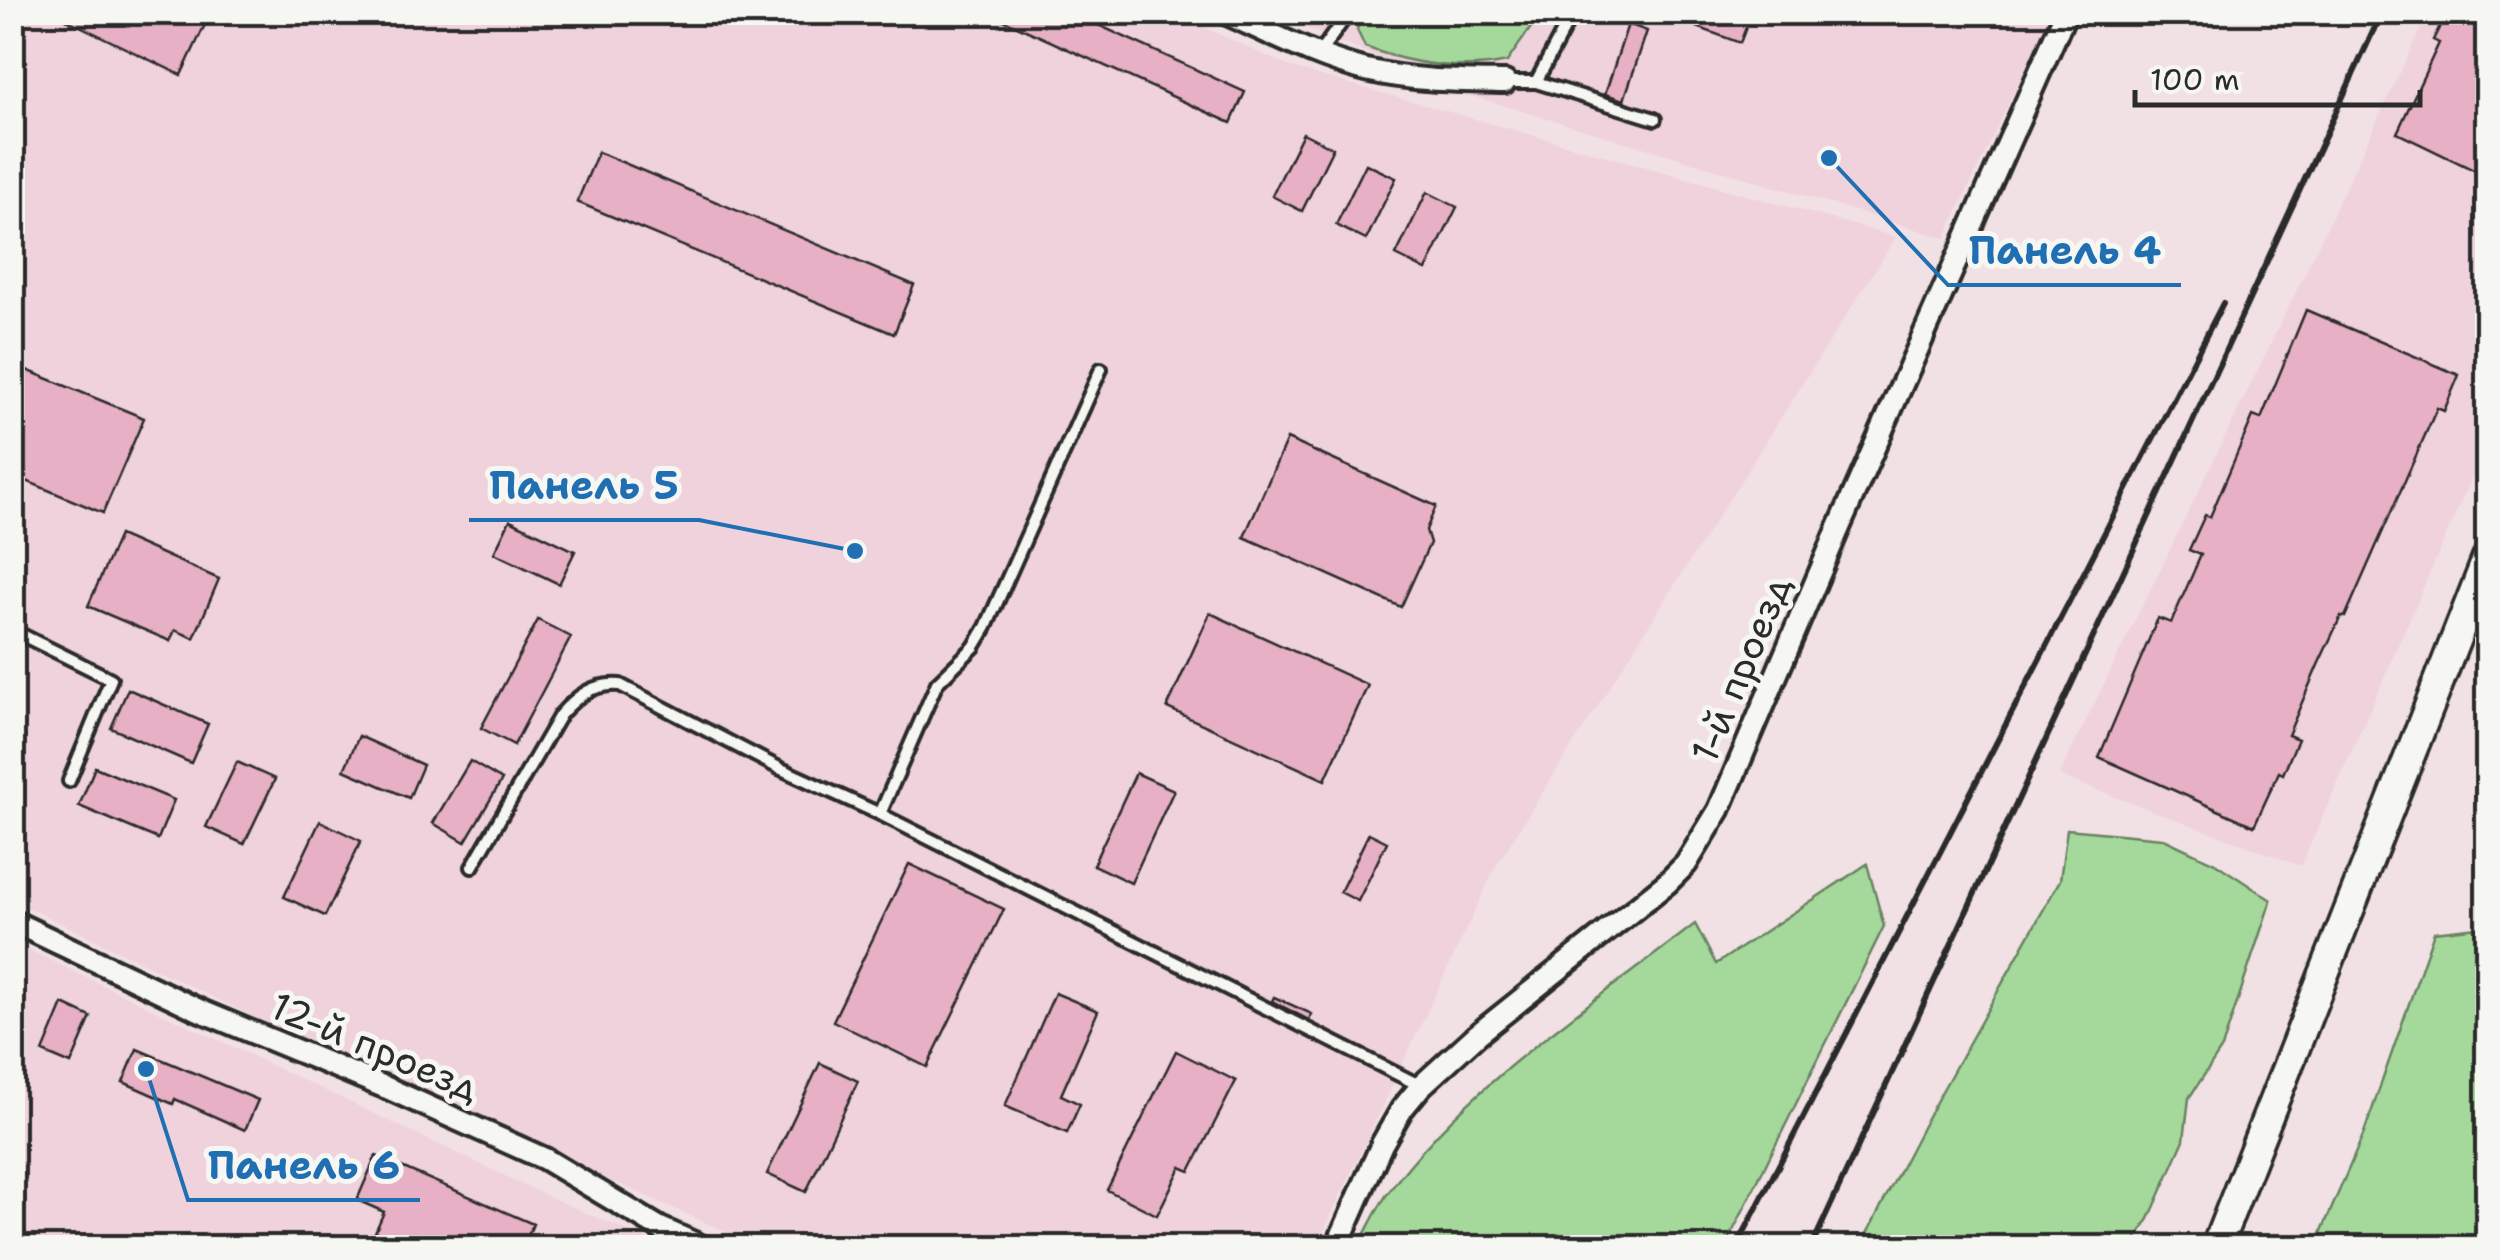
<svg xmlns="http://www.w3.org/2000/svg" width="2500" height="1260" viewBox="0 0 2500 1260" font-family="'Shantell Sans',sans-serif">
<rect width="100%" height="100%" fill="#f2e1e4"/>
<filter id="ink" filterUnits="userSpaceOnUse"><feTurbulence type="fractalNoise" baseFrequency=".01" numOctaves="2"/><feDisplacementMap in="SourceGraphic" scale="20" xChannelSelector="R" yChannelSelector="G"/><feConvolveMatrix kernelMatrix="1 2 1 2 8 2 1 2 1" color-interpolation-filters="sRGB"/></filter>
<g filter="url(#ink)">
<g fill="#efd2db">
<polygon points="12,13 1172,13 1293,68 1896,237 1497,864 1316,1247 760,1247 353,1065 13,900"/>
<polygon points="1269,13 2051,13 1945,238 1472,96"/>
<polygon points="2428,13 2487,13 2487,443 2301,866 2059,776 2296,292"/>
<polygon points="12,942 545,1195 664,1247 13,1247"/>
</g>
<g fill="#a5d99b" stroke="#688263" stroke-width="2.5">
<path d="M1362,13V12L1541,13L1507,62C1459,72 1411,64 1365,47L1357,30Z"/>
<polygon points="2067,829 2162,838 2215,863 2271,900 2222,1048 2189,1098 2184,1140 2149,1219 2131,1247 1860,1247 1927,1118 2060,880"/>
<path d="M1867,864L1884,926L1725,1247H1358C1367,1230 1376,1210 1388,1193C1468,1084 1589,1006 1695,924L1716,964Z"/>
<polygon points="2487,926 2487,1247 2315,1247 2364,1133 2434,932"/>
</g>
<g fill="#e7b0c5" stroke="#2b2b2b" stroke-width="2.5">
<polygon points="51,12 211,12 181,75"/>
<polygon points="986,12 1070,12 1245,92 1231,123"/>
<polygon points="1702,12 1752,12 1740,43 1697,27"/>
<polygon points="2447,12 2466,12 2488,23 2488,177 2397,133 2439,43 2433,40"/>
<polygon points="1628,24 1647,31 1624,100 1605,94"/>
<polygon points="1303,133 1333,148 1302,211 1272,196"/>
<polygon points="598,152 914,285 894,334 577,202"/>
<polygon points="1366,164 1396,178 1366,240 1336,225"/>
<polygon points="1427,192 1457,207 1426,270 1396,255"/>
<polygon points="2306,310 2459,375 2444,411 2437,408 2345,617 2341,616 2318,665 2288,735 2298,739 2283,774 2279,772 2254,826 2099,757 2158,618 2171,623 2201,555 2189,550 2205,515 2210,517 2253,416 2261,419"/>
<polygon points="12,364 144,418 103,513 12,475"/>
<polygon points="1287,439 1436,506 1426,530 1430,543 1401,607 1244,537"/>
<polygon points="510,520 575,551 559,584 494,553"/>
<polygon points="119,535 219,579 194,638 175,630 170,641 88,606"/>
<polygon points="1210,613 1368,685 1325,780 1167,708"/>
<polygon points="538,620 571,637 514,745 481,728"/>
<polygon points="128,689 208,724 191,763 111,728"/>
<polygon points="359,736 423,765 409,798 344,770"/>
<polygon points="470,761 502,780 465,842 433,823"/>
<polygon points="237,762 275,779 244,844 206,827"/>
<polygon points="95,767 174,800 158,839 79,806"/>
<polygon points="1136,773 1174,790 1131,883 1093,865"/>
<polygon points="320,821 361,841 325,916 284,897"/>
<polygon points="1369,833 1387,842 1358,901 1340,892"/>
<polygon points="909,864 1004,909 927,1067 833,1021"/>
<polygon points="1055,993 1098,1011 1061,1095 1080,1104 1067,1133 1005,1106"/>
<polygon points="1274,997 1312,1014 1309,1020 1272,1001"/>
<polygon points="63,1004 91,1017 71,1064 43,1052"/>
<polygon points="137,1049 258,1100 245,1130 175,1099 173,1104 123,1082"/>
<polygon points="1176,1051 1236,1081 1190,1171 1181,1167 1157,1215 1107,1190"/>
<polygon points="820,1063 858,1081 806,1192 767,1174"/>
<polygon points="376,1156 533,1224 523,1248 368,1248 384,1212 357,1200"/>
</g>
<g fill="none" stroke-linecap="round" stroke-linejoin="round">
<g stroke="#2b2b2b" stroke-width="18">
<g id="lane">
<polyline points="379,12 388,16"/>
<polyline points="1319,54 1349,12"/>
<polyline points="1506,82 1536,82 1573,12"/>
<polyline points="1536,82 1655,119"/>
<polyline points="1101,369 986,627 974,647 937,683 880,814 1421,1086"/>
<polyline points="12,630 111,679 69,781"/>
<path d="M472,867L560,715C577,696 593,683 620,685L779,768L880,814"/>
</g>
</g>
<g stroke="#2b2b2b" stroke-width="28">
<g id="street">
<path d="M1223,12C1270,33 1317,58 1366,70C1412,81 1458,81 1505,82"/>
<polyline points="12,921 201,1011 387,1088 545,1159 660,1228 705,1248"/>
<polyline points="1336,1248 1382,1144 1402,1109 1421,1086 1478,1034 1667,883 1686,864 1719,810 1837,532 2066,12"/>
</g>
</g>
<g stroke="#2b2b2b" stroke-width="35">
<polyline id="secondary" points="2216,1248 2488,557"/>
</g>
<use href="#lane" stroke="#f6f6f2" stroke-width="10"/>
<use href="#street" stroke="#f6f6f2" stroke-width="20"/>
<use href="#secondary" stroke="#f6f6f2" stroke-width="28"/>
<g stroke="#2b2b2b" stroke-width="6">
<polyline points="1736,1248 2223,303"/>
<polyline points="1811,1248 2382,12"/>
</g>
</g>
</g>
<g text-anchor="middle" stroke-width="10" stroke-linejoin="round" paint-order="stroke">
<g font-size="38" fill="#2b2b2b" stroke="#f6f6f2">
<text transform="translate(1741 669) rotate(-67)" y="13">1-й проезд</text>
<text transform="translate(375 1047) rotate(23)" y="13">12-й проезд</text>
</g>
</g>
<path fill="none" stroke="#1f6fb2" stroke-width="4" d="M1829 158L1948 285H2181M855 551L699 520H469M146 1069L188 1200H420"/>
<g fill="#1f6fb2" stroke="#f6f6f2" stroke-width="4">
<circle cx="1829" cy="158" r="10"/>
<circle cx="855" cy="551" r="10"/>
<circle cx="146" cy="1069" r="10"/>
</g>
<g font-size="40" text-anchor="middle" font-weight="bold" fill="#1f6fb2" stroke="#f6f6f2" stroke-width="10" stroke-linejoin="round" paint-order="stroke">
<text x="2065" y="264">Панель 4</text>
<text x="584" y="499">Панель 5</text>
<text x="304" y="1179">Панель 6</text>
</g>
<rect width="2500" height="1260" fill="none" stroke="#f6f6f2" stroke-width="50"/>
<rect x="25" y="25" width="2450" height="1210" fill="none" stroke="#2b2b2b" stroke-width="4" filter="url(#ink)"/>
<path d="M2135 90v15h285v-15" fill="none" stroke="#2b2b2b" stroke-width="5"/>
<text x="2150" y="90" font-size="30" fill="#2b2b2b" stroke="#f6f6f2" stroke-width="8" paint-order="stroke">100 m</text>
</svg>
